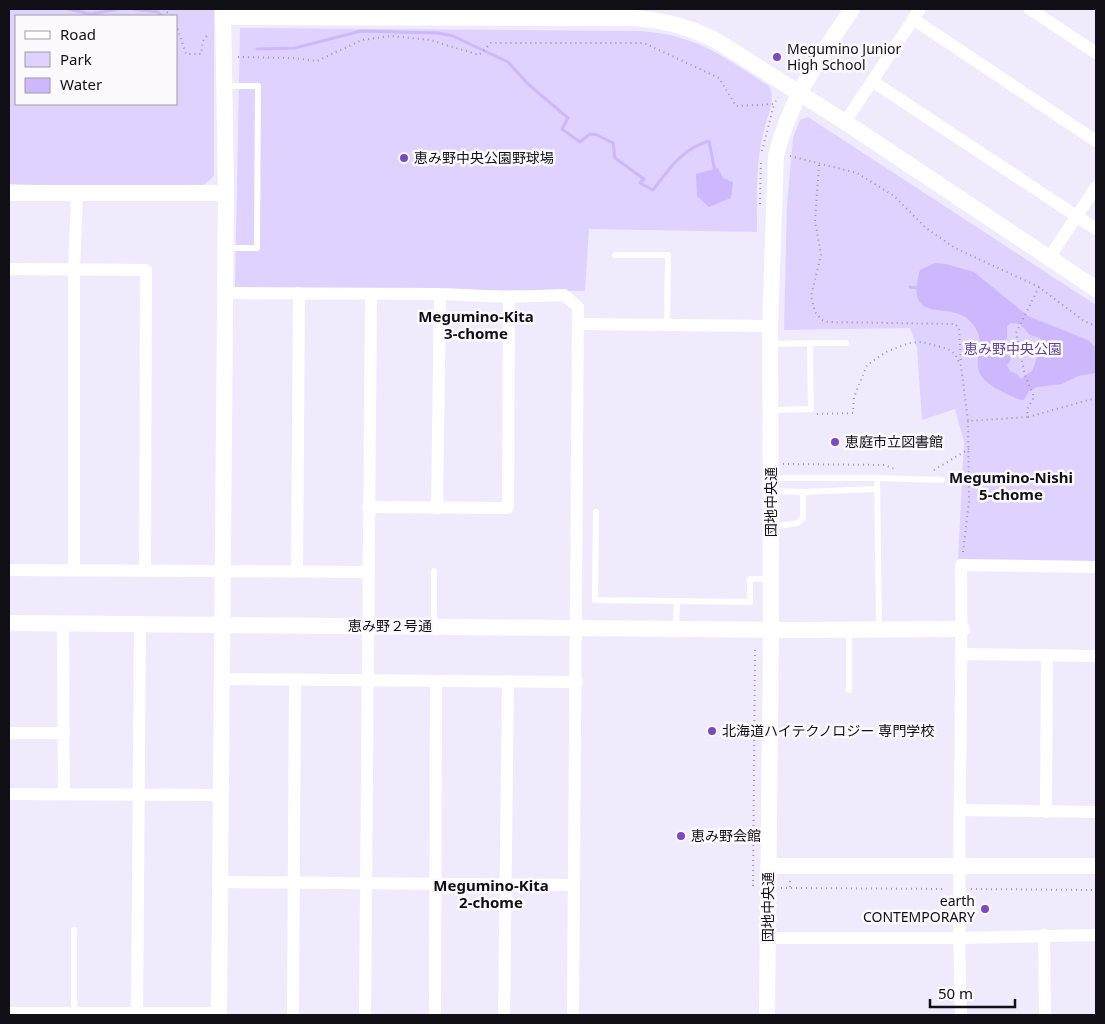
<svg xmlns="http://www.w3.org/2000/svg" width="1105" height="1024" viewBox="0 0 1105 1024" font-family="'Noto Sans','Noto Sans JP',sans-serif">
<rect width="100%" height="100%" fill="#f0ebfc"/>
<g fill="#dfd2ff" fill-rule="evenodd">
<path d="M9,9H214V176L198,190L9,184ZM16,16H176V104H16Z"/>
<path d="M240,28L641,31C696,35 724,57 769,86C775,101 770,108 766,123C755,159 757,195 757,232L589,229L585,291L235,287Z"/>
<polygon points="808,117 1096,305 1096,561 958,561 964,442 955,409 922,420 917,348 910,328 784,330 787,205 793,138 800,120"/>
</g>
<g fill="#cdb8fd" fill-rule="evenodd">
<polygon points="718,168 723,178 733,182 731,198 709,207 697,196 696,174"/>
<path d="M935,263L946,264L974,272L1028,316L1088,340L1096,348V373L1078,376L1062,384L1037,387L1029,391L1024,400C1017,400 1010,395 1003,392C954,368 996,351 971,322C952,299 903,328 920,270ZM1011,323L1020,324L1030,335L1040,338L1042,344L1032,371L1021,379L1017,374L1010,371L1007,365L1011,360L1010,356L1005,354L1002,344L1007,338V326Z"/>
</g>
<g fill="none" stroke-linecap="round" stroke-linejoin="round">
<g stroke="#cdb8fd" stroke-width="3">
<polyline points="68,9 91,14 118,9"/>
<polyline points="133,9 158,12 162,16"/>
<path d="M257,49L295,48L361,31L438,33L453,36L508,62L528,84L568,118L562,129L580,142L590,134L597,135L613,143L615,158L644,179L640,183L653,190C669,169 683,148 709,141L715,172"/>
<polyline points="910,287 919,288"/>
</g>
<g stroke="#9b97a4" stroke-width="2" stroke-dasharray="1 4" stroke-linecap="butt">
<polyline points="163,9 172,16"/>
<polyline points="176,24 186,54 201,54 203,41 209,33"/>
<polyline points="238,57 293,58 317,61 362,40 391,36 430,40 479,55 491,43 644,43 719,78 736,106 774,104 778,97"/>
<polyline points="762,151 774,105"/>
<polyline points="790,156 857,173 894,196 926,228 955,248 1039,287 1084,321 1096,326"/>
<polyline points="819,165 815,221 821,255 811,296 815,312 822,320 828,322 955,324 959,328 961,364"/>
<polyline points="760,204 761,159"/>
<polyline points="1039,287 1016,333 1025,375 1034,397 1027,410 1028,417 1096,398"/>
<polyline points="817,414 853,413 854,397 867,365 886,352 909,343 922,342 948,349 955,354 961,366 968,421"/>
<polyline points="783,464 884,465 895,469"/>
<polyline points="934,470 969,449"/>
<polyline points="963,552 969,501 968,421 1028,417"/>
<polyline points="755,650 753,887 756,887"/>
<polyline points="781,888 790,888 790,880"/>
<polyline points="791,888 946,889"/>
<polyline points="971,889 1096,890"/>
</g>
<g stroke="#fff" stroke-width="6">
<polyline points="226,248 257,248 258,86 226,86"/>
<polyline points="615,255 668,255 667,325"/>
<polyline points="810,343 846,343"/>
<polyline points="771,344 810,343 811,409 772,410"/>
<polyline points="771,478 877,478"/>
<polyline points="772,491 803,492 803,518 798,523 772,527"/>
<polyline points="803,492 877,489"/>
<polyline points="596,512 595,600 750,602 750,579 770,579"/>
<polyline points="434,571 434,626"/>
<polyline points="676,628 677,601"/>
<polyline points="879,628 877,478 942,480"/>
<polyline points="849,690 849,631"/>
<polyline points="74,930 74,1013"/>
</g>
<g stroke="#fff" stroke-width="12">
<polyline points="1030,9 1096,53"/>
<polyline points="913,19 1096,141"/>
<polyline points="872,81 1096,229"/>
<polyline points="845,122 920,9"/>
<polyline points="1049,258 1096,187"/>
<polyline points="9,269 146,270 145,569"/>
<polyline points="223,293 440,294 509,297 564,295 578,307 573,1015"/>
<polyline points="579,324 770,326"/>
<polyline points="368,507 508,508 509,297"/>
<polyline points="437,508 440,294"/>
<polyline points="74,569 74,269 77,195"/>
<polyline points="9,570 369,572"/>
<polyline points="297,570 299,293"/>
<polyline points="63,625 64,794"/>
<polyline points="961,654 1096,656"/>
<polyline points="221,679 577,682"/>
<polyline points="9,733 64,733"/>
<polyline points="9,794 220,795"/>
<polyline points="961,810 1096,812"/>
<polyline points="1046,812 1047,655"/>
<polyline points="219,882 574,885"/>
<polyline points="1044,935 1045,1015"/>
<polyline points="768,938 958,938 1096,935"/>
<polyline points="9,1013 219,1013"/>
<polyline points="137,1015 140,625"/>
<polyline points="293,1015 295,680"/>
<polyline points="365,1015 371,294"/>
<polyline points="435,1015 436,681"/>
<polyline points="504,1015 508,681"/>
<path d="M961,1015C956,865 963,715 961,565L1096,567"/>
</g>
<g stroke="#fff" stroke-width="16">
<path d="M223,17L633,18C665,20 692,27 720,43L845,122L1096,289"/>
<polyline points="9,193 226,193"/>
<polyline points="9,623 790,630 962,629"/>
<polyline points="768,866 1096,866"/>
<polyline points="219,1015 226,193 223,9"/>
<path d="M767,1015L771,629L770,326L776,156C789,100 821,56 852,9"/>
</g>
</g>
<g fill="#7a4ac2" stroke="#fcfaff" stroke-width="2">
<circle cx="777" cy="57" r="5"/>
<circle cx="404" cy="158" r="5"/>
<circle cx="835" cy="442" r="5"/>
<circle cx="712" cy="731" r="5"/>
<circle cx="681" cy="836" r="5"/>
<circle cx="985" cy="909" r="5"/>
</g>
<g text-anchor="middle" stroke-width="5" stroke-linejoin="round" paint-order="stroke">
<g font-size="14" fill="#110f16" stroke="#fcfaff" text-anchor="start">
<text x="787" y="54">Megumino Junior<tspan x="787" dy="16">High School</tspan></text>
<text x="414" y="163">恵み野中央公園野球場</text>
<text x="845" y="447">恵庭市立図書館</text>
<text x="722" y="736">北海道ハイテクノロジー 専門学校</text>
<text x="691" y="841">恵み野会館</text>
<text x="975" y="906" text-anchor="end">earth<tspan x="975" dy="16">CONTEMPORARY</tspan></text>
</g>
<g font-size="14" fill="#624495" stroke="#fcfaff">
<text x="1013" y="354">恵み野中央公園</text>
</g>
<g font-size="14" fill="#110f16" stroke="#fcfaff">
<text transform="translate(771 502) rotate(-90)" y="5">団地中央通</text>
<text x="390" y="631">恵み野２号通</text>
<text transform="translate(768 907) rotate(-90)" y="5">団地中央通</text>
</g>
<g font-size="15" font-weight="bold" fill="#110f16" stroke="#fcfaff">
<text x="476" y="322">Megumino-Kita<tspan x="476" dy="17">3-chome</tspan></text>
<text x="1011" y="483">Megumino-Nishi<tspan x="1011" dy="17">5-chome</tspan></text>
<text x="491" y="891">Megumino-Kita<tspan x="491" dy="17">2-chome</tspan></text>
</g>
</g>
<rect width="1105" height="1024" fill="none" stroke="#110f16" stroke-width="20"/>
<rect x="15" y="15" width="162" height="90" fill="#fcfaff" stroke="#9e9ca2"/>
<rect x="25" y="31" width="25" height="8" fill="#ffffff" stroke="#9e9ca2"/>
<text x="60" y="40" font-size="15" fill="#110f16">Road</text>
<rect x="25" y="52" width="25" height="15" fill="#dfd2ff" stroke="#9e9ca2"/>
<text x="60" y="65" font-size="15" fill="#110f16">Park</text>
<rect x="25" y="78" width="25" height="15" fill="#cdb8fd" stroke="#9e9ca2"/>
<text x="60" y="90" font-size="15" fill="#110f16">Water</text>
<path d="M930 999v8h85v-8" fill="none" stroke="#110f16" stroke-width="2.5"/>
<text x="938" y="999" font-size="15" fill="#110f16" stroke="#fcfaff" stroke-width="4" paint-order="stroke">50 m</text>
</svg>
